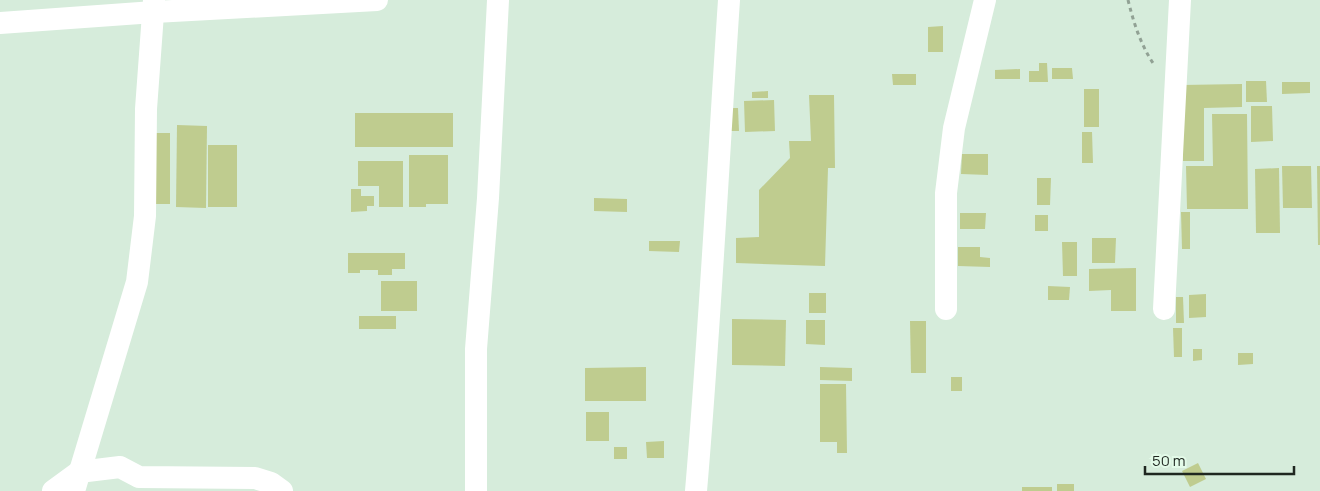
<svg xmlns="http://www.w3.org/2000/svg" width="1320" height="491" viewBox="0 0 1320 491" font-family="Manrope,sans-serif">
<rect width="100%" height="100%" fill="#d6ecdb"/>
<g fill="#bfcc8f">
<polygon points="943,26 943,52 928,52 928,27"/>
<polygon points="1039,63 1047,63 1048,82 1029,82 1029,71 1039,71"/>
<polygon points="1052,68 1072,68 1073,79 1052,79"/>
<polygon points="1020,69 1020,79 995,79 995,70"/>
<polygon points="892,74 916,74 916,85 893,85"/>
<polygon points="1246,81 1266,81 1267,102 1246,102"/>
<polygon points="1282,82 1310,82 1310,93 1282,94"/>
<polygon points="1242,84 1242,107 1204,108 1204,161 1183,161 1182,85"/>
<rect x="1084" y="89" width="15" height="38"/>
<polygon points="768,91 768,98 752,98 752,92"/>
<polygon points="809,95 834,95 835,168 828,168 825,266 736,263 736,238 759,237 759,190 790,158 789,141 811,141"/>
<polygon points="774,100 775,131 745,132 744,101"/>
<polygon points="1251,106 1272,106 1273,141 1251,142"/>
<polygon points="727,108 738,108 739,131 727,131"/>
<rect x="355" y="113" width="98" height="34"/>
<polygon points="1212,114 1247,114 1248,209 1187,209 1186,166 1213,166"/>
<polygon points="177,125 207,126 206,208 176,207"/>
<polygon points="1082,132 1092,132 1093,163 1082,163"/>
<rect x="150" y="133" width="20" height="71"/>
<rect x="208" y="145" width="29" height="62"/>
<polygon points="962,154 988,154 988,175 961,174"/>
<polygon points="409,155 448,155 448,204 426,204 426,207 409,207"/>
<polygon points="358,161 403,161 403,207 379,207 379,186 358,186"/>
<polygon points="1282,166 1311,166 1312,208 1283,208"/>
<polygon points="1317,166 1320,166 1320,245 1318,245"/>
<polygon points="1279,168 1280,233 1256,233 1255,169"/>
<polygon points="1037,178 1051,178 1050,205 1037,205"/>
<polygon points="351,189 361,189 361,196 374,196 374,206 367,206 367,211 351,212"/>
<polygon points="594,198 627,199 627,212 594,211"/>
<polygon points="1181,212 1190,212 1190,249 1182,249"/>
<polygon points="960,213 986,213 985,229 960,229"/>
<rect x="1035" y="215" width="13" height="16"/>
<polygon points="1092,238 1116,238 1115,263 1092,263"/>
<polygon points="649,241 680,241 679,252 649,251"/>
<polygon points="1062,242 1077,242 1077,276 1063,276"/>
<polygon points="958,247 980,247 980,257 990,258 990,267 958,266"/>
<polygon points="348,253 405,253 405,269 392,269 392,275 378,275 378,270 360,270 360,273 348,273"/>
<polygon points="1136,268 1136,311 1111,311 1111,290 1089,291 1089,269"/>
<rect x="381" y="281" width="36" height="30"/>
<polygon points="1048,286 1070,287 1069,300 1048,300"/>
<rect x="809" y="293" width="17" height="20"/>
<polygon points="1206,294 1206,317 1189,318 1189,295"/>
<polygon points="1176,297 1183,297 1184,323 1176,323"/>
<rect x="359" y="316" width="37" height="13"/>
<polygon points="732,319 786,320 785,366 732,365"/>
<polygon points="806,320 825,320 825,345 806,344"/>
<polygon points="910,321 926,321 926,373 911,373"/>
<polygon points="1173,328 1182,328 1182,357 1174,357"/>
<polygon points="1193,349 1202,349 1202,360 1193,361"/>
<polygon points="1238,353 1253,353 1253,364 1238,365"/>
<polygon points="646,367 646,401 585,401 585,368"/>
<polygon points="820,367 852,368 852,381 820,380"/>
<rect x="951" y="377" width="11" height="14"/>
<polygon points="820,384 846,384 847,453 837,453 837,442 820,442"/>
<rect x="586" y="412" width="23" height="29"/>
<polygon points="664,441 664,458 647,458 646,442"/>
<rect x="614" y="447" width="13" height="12"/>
<polygon points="1198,463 1206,479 1190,487 1182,471"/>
<rect x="1057" y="484" width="17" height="7"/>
<rect x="1022" y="487" width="30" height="4"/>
</g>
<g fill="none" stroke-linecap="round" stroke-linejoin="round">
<path stroke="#91a194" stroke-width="3" stroke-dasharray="4 4" stroke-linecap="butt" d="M1128,0C1134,24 1141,46 1155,66"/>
<g stroke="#fff" stroke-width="22">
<polyline points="0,23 154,12 377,0"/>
<polyline points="946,309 946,193 954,128 985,0"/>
<polyline points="1164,309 1180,0"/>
<polyline points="53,491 79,472 120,467 139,477 255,478 271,483 282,491"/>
<polyline points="74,491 137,282 145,216 146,109 154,0"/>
<polyline points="476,491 476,349 488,198 498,0"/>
<path d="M696,491C710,328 718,164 729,0"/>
</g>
</g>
<path d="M1145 466v8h149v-8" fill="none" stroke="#1f2720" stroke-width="2.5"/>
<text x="1152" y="466" font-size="15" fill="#1f2720" stroke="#e3fae8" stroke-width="4" paint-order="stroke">50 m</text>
</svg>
